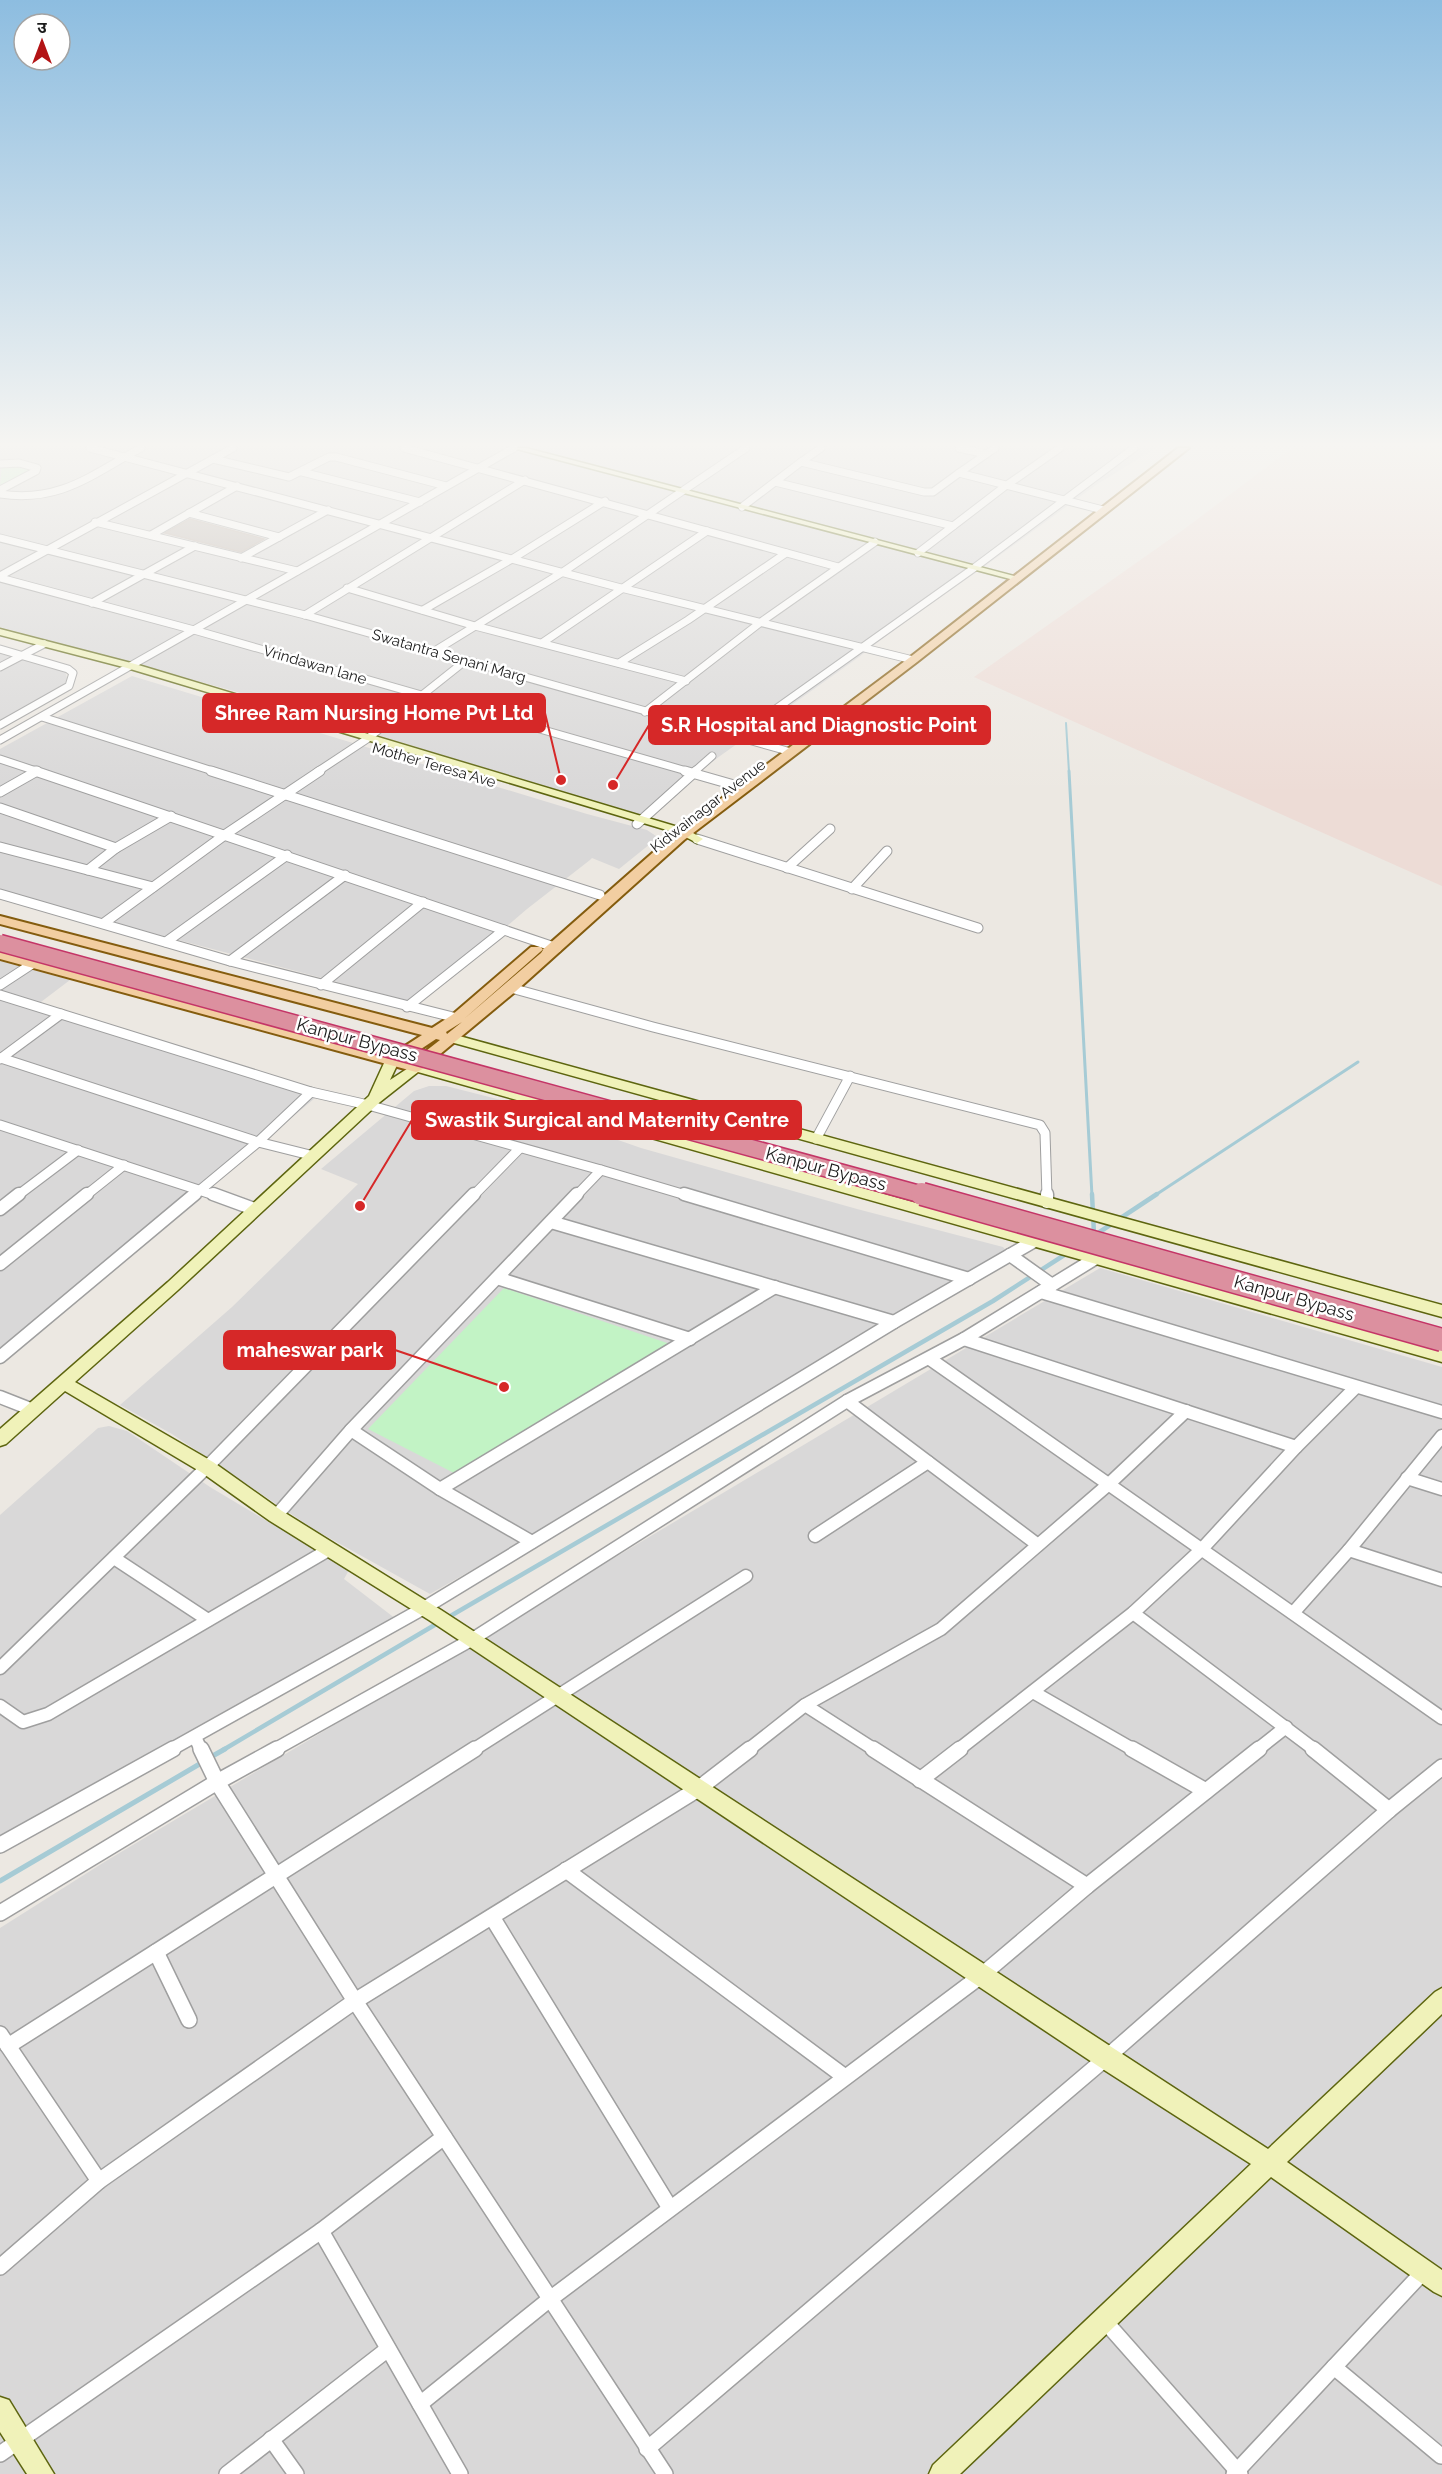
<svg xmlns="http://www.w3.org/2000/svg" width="1442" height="2474" viewBox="0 0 1442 2474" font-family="Raleway,'Noto Sans Devanagari',sans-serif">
<rect width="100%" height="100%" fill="#ece8e2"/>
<g fill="#d9d8d8">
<polygon points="0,448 511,448 962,567 969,571 859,657 720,756 642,816 234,691 0,627"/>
<polygon points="532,448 1156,448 1096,485 981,569"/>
<polygon points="0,651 65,670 67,678 64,687 0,728"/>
<polygon points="132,676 587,814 647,830 656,836 655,840 619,869 592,858 590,860 527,909 417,1003 0,893 0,749"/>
<polygon points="0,961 70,980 33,1008 321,1093 0,1362"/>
<polygon points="429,1086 446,1086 509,1102 641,1148 857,1209 1003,1247 1007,1252 558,1521 430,1594 315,1530 172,1434 120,1405 232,1307 358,1184 321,1169 414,1091"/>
<polygon points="1100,1268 1442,1367 1442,2474 0,2474 0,1928 106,1861"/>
<polygon points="109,1426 127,1431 210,1487 349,1570 344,1579 396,1619 0,1844 0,1515 98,1428"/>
</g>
<polygon fill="#eddcd6" points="1292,448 1442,448 1442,886 974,677 1183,530"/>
<g fill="#c2f3c5">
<polygon points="2,464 36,468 0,489"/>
<polygon points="504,1288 670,1344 454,1473 368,1429"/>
</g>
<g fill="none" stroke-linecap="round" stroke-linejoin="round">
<polyline stroke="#a6cbd5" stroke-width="2" points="1066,723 1069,772"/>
<g stroke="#a6cbd5" stroke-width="3">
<polyline points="1069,771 1092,1196"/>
<polyline points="1154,1196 1358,1062"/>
</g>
<g stroke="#a6cbd5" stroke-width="4.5">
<polyline points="1092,1194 1094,1234"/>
<polyline points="1095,1235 1157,1194"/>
<polyline points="447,1618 993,1301 1069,1252"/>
<polyline points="223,1750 438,1623"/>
</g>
<g stroke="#a6cbd5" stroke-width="5">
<polyline points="209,1758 225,1749"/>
<polyline points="0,1881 203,1762"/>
</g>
</g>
<polygon fill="#bcb4af" stroke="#bcafa6" stroke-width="1.5" points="190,519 264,539 241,552 165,533"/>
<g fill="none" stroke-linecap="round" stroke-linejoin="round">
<g stroke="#9f9f9f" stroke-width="9">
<g id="street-far3">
<polyline points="90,448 621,588 913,660"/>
<polyline points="404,448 838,567"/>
<polyline points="959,448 986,454"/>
<polyline points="995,448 959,473 1103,510"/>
<polyline points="213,459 289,477 329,457 336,457 446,486"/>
<polyline points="801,462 821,448"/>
<polyline points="0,464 19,463 37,468 36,471 0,490"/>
<polyline points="302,472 420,502"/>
<polyline points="775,482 953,526"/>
<path d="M0,494C60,503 91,475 141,448"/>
<polyline points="742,507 801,462 924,492 933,492 959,473"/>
<polyline points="189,513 279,537"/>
<polyline points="95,522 297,571"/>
<polyline points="151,535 237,486"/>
<polyline points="0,538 305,615 791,752"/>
<polyline points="918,553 1004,487 1060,448"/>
<polyline points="241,558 328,510"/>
<polyline points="0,576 233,448"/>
<polyline points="0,578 194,630 690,772"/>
<polyline points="347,588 475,626 686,681"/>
<polyline points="92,603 195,546"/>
<polyline points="423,610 512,559 605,501"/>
<polyline points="305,615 525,480"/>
<polyline points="542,643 707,531"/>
<polyline points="0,649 68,669 73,673 69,686 0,725"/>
<polyline points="433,652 563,572 746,448"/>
<polyline points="619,663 688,620 786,553"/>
<polyline points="0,667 44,644"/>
<polyline points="645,712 761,622 875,542"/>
<polyline points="42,717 216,772"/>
<polyline points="735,738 974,568 1134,448"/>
<polyline points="0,740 514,448"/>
<polyline points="0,759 39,772"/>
<polyline points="35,772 37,771"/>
<polyline points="317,772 367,739 465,661"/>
<polyline points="694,772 712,756"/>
</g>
</g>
<g stroke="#9f9f9f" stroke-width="11">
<g id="street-far2">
<polyline points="35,771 557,948"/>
<polyline points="211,771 600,895"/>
<polyline points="685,771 734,785"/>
<polyline points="0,792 37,771"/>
<polyline points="0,808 116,848 171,816"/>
<polyline points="637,824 696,771"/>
<polyline points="697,839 978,928"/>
<polyline points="0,847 153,887"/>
<polyline points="787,868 830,829"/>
<polyline points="88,870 116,848"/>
<polyline points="852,889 887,851"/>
<polyline points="0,894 230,961 345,875"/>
<polyline points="104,923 226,834 320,771"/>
<polyline points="166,942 287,855"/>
<polyline points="230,961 457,1018"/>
<polyline points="0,985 32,964"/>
<polyline points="321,985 423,902"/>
<polyline points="511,988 653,1027 1040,1125 1045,1133 1047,1196"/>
<polyline points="0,995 311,1092 368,1105 601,1170 576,1196"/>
<polyline points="407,1007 504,930"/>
<polyline points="1,1058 258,1142 314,1156"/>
<polyline points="0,1059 61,1014"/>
<polyline points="0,1125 217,1196"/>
<polyline points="816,1139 850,1076"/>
<polyline points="601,1170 689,1196"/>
<polyline points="17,1196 78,1150"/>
<polyline points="85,1196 124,1165"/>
<polyline points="193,1196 258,1142 311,1092"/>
<polyline points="473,1196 519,1149"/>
</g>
</g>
<g stroke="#9f9f9f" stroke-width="15">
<g id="street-far1">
<polyline points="213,1194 254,1209"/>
<polyline points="684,1194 969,1279"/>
<polyline points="1047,1194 1047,1202"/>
<polyline points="0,1209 19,1194"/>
<polyline points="551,1222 894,1322"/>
<polyline points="1010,1255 1052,1285"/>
<polyline points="0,1264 87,1194"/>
<polyline points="497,1278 690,1339"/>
<polyline points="1041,1292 1442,1412"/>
<polyline points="964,1339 1296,1447"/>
<polyline points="0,1357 195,1194"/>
<polyline points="930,1359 1442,1718"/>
<polyline points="0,1397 33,1410"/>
<polyline points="847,1401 1038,1545"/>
<polyline points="351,1430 440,1489 775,1287"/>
<polyline points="1407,1478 1442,1489"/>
<polyline points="440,1489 532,1542"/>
<polyline points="276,1516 351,1430 577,1194"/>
<polyline points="815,1536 928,1462"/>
<polyline points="1349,1550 1442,1580"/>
<polyline points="114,1558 208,1620"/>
<polyline points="1133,1613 1315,1750"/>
<polyline points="1293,1613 1349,1550 1442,1436"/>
<polyline points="0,1668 207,1467 474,1194"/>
<polyline points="1033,1692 1134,1750"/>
<polyline points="805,1705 875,1750"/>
<polyline points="0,1706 23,1722 48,1714 330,1549"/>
<polyline points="195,1737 201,1750"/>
<polyline points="170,1750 424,1608 894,1322 1036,1240"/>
<polyline points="274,1750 471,1640 847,1401 964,1339 1096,1258"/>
<polyline points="473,1750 746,1576"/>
<polyline points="748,1750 805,1705 941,1629 1110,1483 1186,1411"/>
<polyline points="958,1750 1133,1613 1201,1550 1296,1447 1356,1387"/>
<polyline points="1257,1750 1286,1727"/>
</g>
</g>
<g stroke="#9f9f9f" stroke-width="18">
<g id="street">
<polyline points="201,1749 217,1782 355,2001 665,2474"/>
<polyline points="873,1749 1087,1886"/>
<polyline points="1132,1749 1206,1791"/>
<polyline points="1313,1749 1389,1810"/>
<polyline points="920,1780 960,1749"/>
<polyline points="0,1845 173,1749"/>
<polyline points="566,1870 845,2077"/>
<polyline points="0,1913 217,1782 277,1749"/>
<polyline points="492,1917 670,2208"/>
<polyline points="156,1952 189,2020"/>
<polyline points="0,2034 99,2181"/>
<polyline points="8,2046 475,1749"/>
<polyline points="444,2137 321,2231 460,2474"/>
<polyline points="0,2267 99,2181 355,2001 698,1789 750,1749"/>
<polyline points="1103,2319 1240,2474"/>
<polyline points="1334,2367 1441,2456"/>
<polyline points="420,2404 550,2299 982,1975 1087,1886 1259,1749"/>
<polyline points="271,2439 296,2474"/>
<polyline points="647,2449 1106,2058 1389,1810 1442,1767"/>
<polyline points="0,2454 321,2231"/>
<polyline points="227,2474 388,2349"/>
<polyline points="1234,2474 1424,2271"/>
</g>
</g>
<g stroke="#5d650f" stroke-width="3">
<g id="secondary">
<polygon points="513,448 526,448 1022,578 1014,580"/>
<polygon points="0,629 135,664 688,830 703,839 697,843 680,834 127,668 0,635"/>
<polygon points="452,1034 1442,1305 1442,1317 447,1041 445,1038 447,1035"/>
<polygon points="392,1057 399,1061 390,1080 416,1063 1442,1350 1442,1362 418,1072 380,1102 178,1290 75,1382 213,1462 282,1511 441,1610 1268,2149 1435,1992 1442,1988 1442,2014 1287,2162 1442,2270 1442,2296 1434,2292 1271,2177 960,2474 929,2474 933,2465 1251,2164 1098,2066 429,1620 270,1521 201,1472 65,1391 6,1444 0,1446 0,1429 168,1282 369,1096 385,1061"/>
<polygon points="0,2397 9,2400 54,2474 27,2474 0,2432"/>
</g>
</g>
<g stroke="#845c0e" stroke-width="4">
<path id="primary" d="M1178,448H1189L917,662L684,840L516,991L421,1070L416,1072L0,959V951L391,1055L422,1035L0,924V916L432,1028L452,1015L531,947H541L543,950L541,953L464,1019L674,834L909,658ZM462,1022L447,1034L446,1032ZM436,1039L440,1040L413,1061L406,1059Z"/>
</g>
<use href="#street-far3" stroke="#fff" stroke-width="7"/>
<use href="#street-far2" stroke="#fff" stroke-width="9"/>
<use href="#street-far1" stroke="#fff" stroke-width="12"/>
<use href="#street" stroke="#fff" stroke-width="15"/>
<use href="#secondary" fill="#f0f2b9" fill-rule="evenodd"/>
<use href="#primary" fill="#f2cea1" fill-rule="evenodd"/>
<g stroke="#c43567" stroke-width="19" stroke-linecap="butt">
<polyline id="highway-bridge-far1" points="0,943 927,1196"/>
</g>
<g stroke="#c43567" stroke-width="25" stroke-linecap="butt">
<polyline id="highway-bridge" points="922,1194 1442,1340"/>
</g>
<use href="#highway-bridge-far1" stroke="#dc909f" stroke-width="16"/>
<use href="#highway-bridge" stroke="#dc909f" stroke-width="22"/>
</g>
<linearGradient id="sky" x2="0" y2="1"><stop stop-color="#8dbde0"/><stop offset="0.56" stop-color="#f6f5f2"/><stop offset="1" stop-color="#f6f5f2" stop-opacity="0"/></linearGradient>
<rect width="1442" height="794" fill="url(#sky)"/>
<g text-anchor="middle" stroke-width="5" stroke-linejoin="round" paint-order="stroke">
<g font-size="15" fill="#1b1b1b" stroke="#fff">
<text transform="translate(449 656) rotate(16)" y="5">Swatantra Senani Marg</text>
<text transform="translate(315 665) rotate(16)" y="5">Vrindawan lane</text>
<text transform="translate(434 765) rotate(16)" y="5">Mother Teresa Ave</text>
<text transform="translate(708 806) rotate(-38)" y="5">Kidwainagar Avenue</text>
</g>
<g font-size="18" fill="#1b1b1b" stroke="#fff">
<text transform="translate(357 1040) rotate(15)" y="6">Kanpur Bypass</text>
<text transform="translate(826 1169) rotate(15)" y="6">Kanpur Bypass</text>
<text transform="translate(1294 1298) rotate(16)" y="6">Kanpur Bypass</text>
</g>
</g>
<path fill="none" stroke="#d62828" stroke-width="2" d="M561 780L545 713M613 785L649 725M360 1206L412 1120M504 1387L395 1350"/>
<g fill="#d62828" stroke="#fff" stroke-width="2">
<circle cx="561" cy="780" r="6"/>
<circle cx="613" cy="785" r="6"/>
<circle cx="360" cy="1206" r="6"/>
<circle cx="504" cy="1387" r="6"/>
</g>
<g fill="#d62828" stroke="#d62828" stroke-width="2">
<rect x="203" y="694" width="342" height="38" rx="6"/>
<rect x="649" y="706" width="341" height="38" rx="6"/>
<rect x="412" y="1101" width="389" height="38" rx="6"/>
<rect x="224" y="1331" width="171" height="38" rx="6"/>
</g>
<g font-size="20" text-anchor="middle" font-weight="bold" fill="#fff">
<text x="374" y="720">Shree Ram Nursing Home Pvt Ltd</text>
<text x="819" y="732">S.R Hospital and Diagnostic Point</text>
<text x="607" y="1127">Swastik Surgical and Maternity Centre</text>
<text x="310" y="1357">maheswar park</text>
</g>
<g transform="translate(42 42)"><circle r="28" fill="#ffffff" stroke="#a4a4a4" stroke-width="1.5"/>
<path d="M0-4.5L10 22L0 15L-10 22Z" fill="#b31315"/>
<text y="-9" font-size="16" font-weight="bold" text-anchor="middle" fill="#1b1b1b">उ</text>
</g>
</svg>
